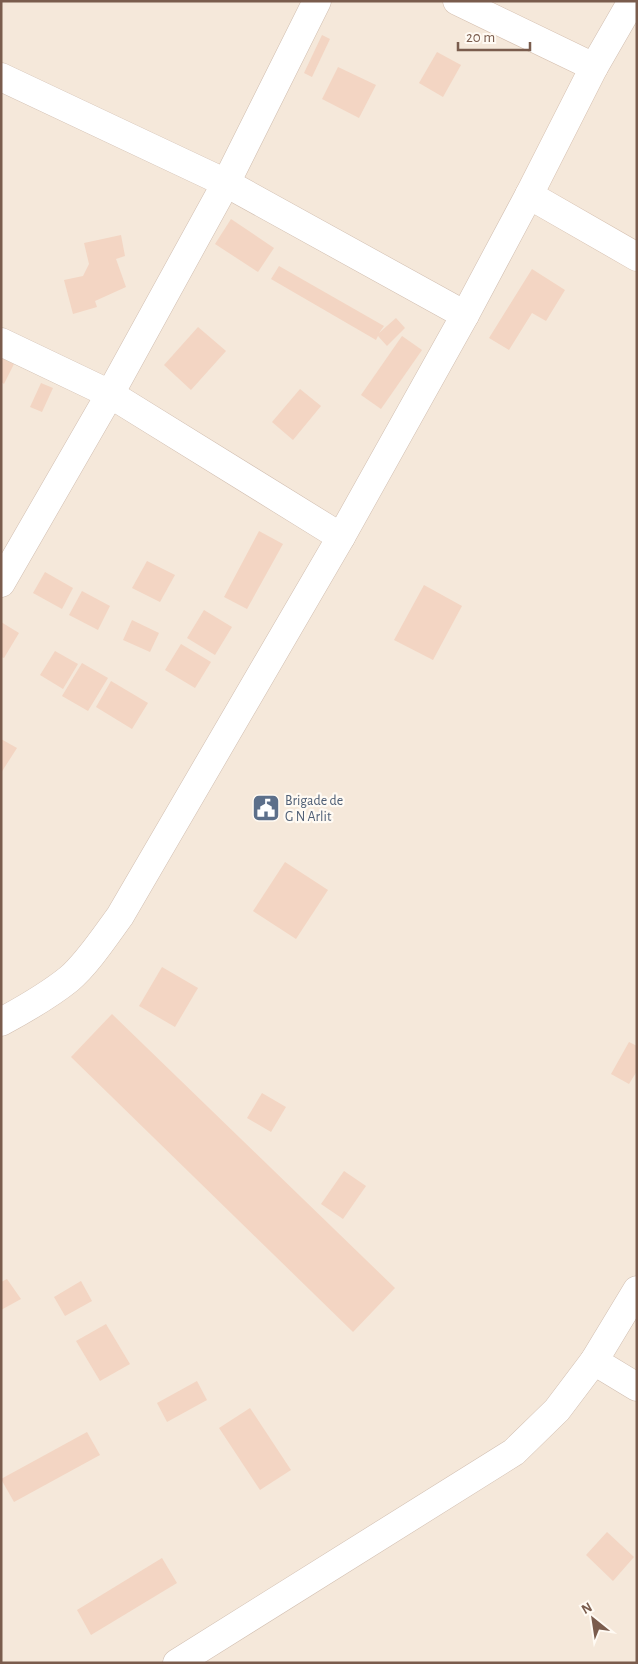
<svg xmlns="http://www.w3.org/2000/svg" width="638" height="1664" viewBox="0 0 638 1664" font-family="'Alegreya Sans',sans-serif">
<rect width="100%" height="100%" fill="#fdf6ec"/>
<rect fill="#f5e8da" x="1" y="1" width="636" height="1662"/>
<g fill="#f3d5c3">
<polygon points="322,35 330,39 312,77 304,73"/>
<polygon points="437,52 461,65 443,97 419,83"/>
<polygon points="338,67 376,85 359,118 322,99"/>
<polygon points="231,219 274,248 258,272 215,244"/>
<polygon points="121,235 125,256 116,259 126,287 95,301 97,307 73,314 64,280 83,276 89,264 84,243"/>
<polygon points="279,266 384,326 379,333 396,318 405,328 387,346 378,336 376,340 271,279"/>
<polygon points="532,269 565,290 546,321 532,313 509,350 489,338"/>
<polygon points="198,327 226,351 191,390 164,365"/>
<polygon points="402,336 422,350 381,409 361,395"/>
<polygon points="1,358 14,364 4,384 1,382"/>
<polygon points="41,383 53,388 42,412 30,407"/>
<polygon points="300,389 321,406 293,440 272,422"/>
<polygon points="259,531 283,544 247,609 224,597"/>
<polygon points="147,561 175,575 160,602 132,588"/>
<polygon points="45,572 73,588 62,609 33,593"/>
<polygon points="424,585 462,606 433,660 394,640"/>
<polygon points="82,591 110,606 98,630 69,615"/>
<polygon points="204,610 232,627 215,655 187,638"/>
<polygon points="132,620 159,633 150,652 123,640"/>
<polygon points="1,622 19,633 4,658 1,657"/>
<polygon points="181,644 211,662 195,688 165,670"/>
<polygon points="55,651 78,664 63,689 40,675"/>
<polygon points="82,663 108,678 88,711 62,696"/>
<polygon points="111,681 148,703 132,729 96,707"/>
<polygon points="1,739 17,748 1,773"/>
<polygon points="285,862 328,890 296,939 253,911"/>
<polygon points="162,967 198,988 175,1027 139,1006"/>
<polygon points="112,1014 395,1288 353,1332 71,1057"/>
<polygon points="629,1042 637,1046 637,1071 629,1084 611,1074"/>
<polygon points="262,1093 286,1107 271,1132 247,1118"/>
<polygon points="344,1171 366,1186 343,1219 321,1204"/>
<polygon points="7,1279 21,1299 1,1310 1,1282"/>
<polygon points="81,1281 92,1301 65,1316 54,1297"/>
<polygon points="106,1324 130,1364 100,1381 76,1341"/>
<polygon points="197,1381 207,1400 167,1422 157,1403"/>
<polygon points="250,1408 291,1470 260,1490 219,1428"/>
<polygon points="87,1432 100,1455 14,1502 1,1479"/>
<polygon points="607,1532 634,1557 613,1581 586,1555"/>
<polygon points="162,1558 177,1583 91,1635 77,1610"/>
</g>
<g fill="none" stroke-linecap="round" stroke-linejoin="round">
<g stroke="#d1beb0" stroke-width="29">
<g id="minor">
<polyline points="1,77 226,183 465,315"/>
<polyline points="1,342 110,394 341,537"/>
<polyline points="1,583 110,394 226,183 317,1"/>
<polyline points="594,1361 637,1387"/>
</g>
</g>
<g stroke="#d1beb0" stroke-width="29">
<g id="tertiary">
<polyline points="594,67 632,1"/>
<path d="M1,1022C25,1009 48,996 69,979C87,964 106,935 120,916L341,537L465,315L529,195"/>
<polyline points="177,1663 514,1452 557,1410 594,1361 637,1290"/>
</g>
</g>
<g stroke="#d6c0b0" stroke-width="29">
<polyline id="secondary" points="457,1 594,67 529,195 637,257"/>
</g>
<use href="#minor" stroke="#fff" stroke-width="28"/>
<use href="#tertiary" stroke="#fff" stroke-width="28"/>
<use href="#secondary" stroke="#fff" stroke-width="28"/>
</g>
<defs>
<g id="civic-square" transform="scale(1.4375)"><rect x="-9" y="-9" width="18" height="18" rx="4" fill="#5c6f8a" stroke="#fffaf3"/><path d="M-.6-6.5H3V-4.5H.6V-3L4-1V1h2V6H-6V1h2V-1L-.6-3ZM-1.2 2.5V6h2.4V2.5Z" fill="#fff"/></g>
</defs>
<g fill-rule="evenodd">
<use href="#civic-square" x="266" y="808"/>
</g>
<g text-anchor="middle" stroke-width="4.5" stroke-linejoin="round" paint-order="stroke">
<g font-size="14" fill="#4e5e75" stroke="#fffaf3" text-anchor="start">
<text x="285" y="805">Brigade de<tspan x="285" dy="16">G N Arlit</tspan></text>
</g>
</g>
<rect width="638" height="1664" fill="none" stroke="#7a5c4d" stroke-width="5"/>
<g transform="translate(593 1619) rotate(330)" stroke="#fffaf3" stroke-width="4" paint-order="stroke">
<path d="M0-4L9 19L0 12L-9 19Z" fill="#7a5c4d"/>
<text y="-8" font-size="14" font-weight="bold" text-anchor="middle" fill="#7a5c4d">N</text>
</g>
<path d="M458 42v8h72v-8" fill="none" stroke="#7a5c4d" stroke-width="2.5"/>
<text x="466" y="42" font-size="15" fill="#7a5c4d" stroke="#fffaf3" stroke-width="4" paint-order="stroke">20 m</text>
</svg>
